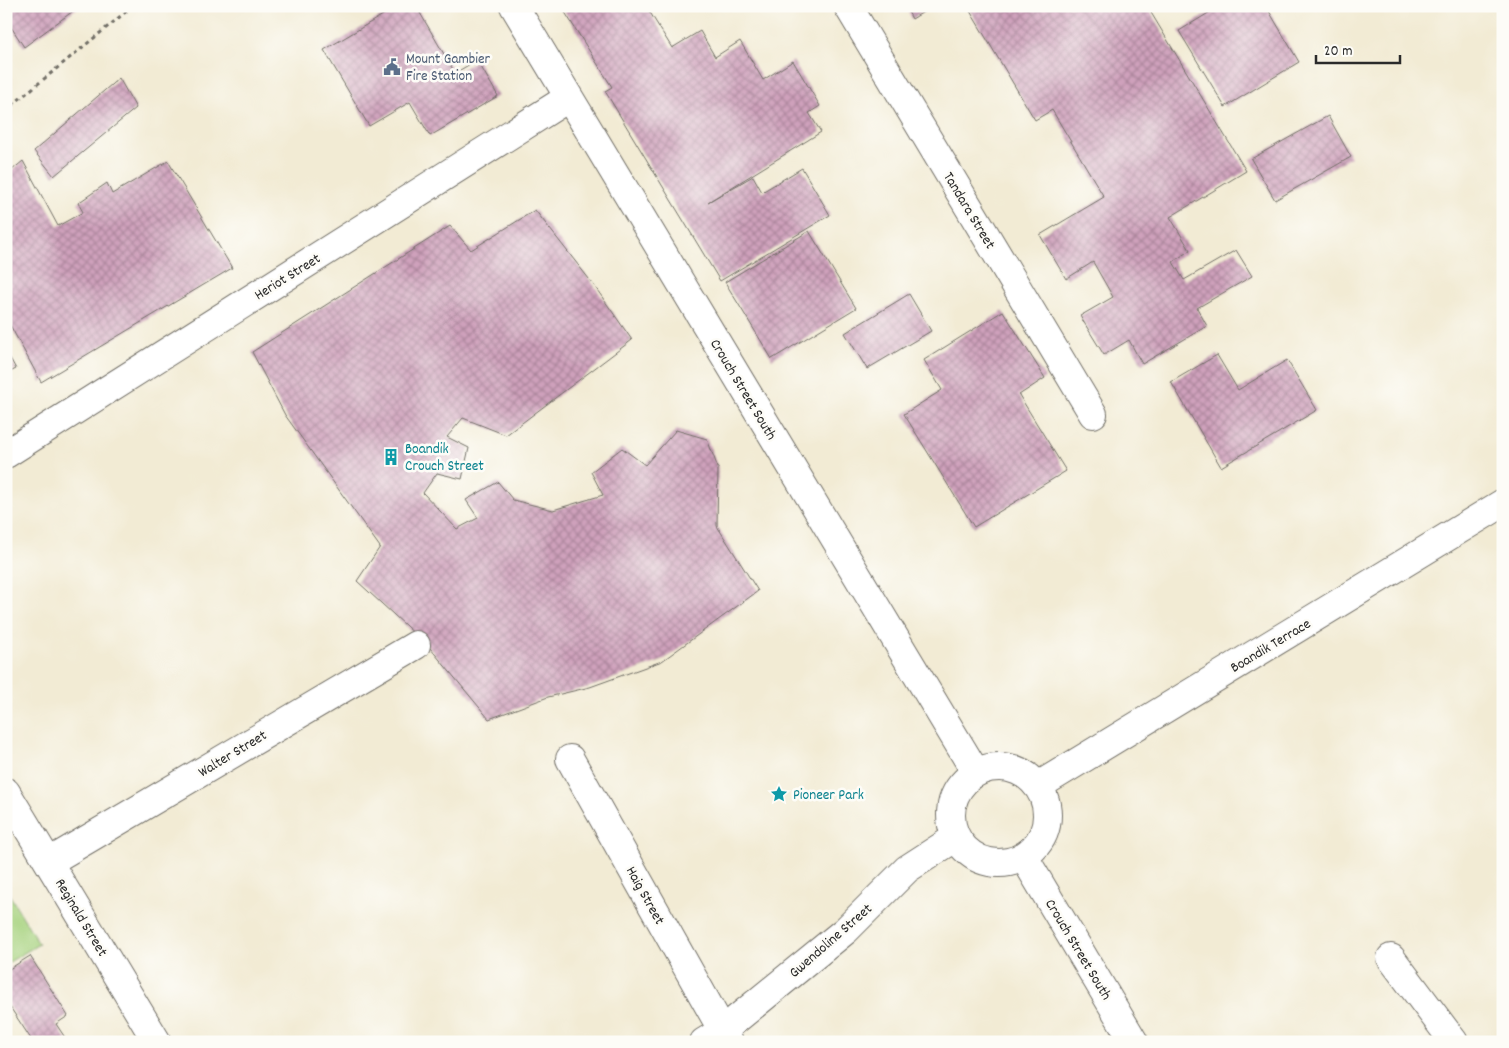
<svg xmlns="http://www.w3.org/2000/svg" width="1509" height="1048" viewBox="0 0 1509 1048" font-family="Dekko,sans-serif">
<defs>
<pattern id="building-cross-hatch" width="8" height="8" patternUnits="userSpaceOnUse" patternTransform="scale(1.25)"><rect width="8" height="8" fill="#cfa1bc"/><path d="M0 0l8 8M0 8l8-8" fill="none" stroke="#a88399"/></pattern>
</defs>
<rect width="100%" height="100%" fill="#fdfcf7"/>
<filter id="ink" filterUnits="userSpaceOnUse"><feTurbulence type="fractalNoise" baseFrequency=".02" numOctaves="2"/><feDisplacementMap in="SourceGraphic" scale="10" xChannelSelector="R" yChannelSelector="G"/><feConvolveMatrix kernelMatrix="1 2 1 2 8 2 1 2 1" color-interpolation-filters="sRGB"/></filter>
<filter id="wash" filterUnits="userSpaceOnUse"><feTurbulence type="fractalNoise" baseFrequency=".0096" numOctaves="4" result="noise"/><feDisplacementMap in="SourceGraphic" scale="20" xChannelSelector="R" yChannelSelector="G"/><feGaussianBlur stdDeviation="1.12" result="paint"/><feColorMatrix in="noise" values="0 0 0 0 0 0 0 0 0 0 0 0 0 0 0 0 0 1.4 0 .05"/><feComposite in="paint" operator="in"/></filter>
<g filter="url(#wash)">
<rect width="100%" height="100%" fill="#f2ebd4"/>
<polygon fill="#a6d27e" stroke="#687e54" points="6,889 39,944 6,964"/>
<g id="blocks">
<g fill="url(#building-cross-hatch)">
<polygon points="9,6 80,6 24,47 6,19 6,8"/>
<polygon points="398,6 416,6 455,73 477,60 498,96 430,136 410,102 369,126 324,50"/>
<polygon points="561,6 646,6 672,48 700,31 715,57 740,41 763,80 793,61 820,106 809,113 821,132 708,202 753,176 762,192 802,168 830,215 720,281 605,91 612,87"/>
<polygon points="905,6 933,6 912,19"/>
<polygon points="967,6 1147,6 1246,171 1170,217 1190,250 1173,262 1184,280 1236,250 1252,276 1197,308 1207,326 1142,364 1129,340 1104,355 1080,316 1113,297 1093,262 1066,279 1040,235 1104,197 1052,110 1035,120"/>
<polygon points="1220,6 1266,6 1299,62 1225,107 1179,31"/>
<polygon points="119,78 136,108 54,176 34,151"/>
<polygon points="1328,116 1351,157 1275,200 1251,159"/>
<polygon points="23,161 58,226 83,212 78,203 107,183 112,194 168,161 232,268 41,382 10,325 6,327 6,175"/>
<polygon points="535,210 593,284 632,340 506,435 463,418 447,437 469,448 462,479 437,473 423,493 457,529 478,518 466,500 498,482 513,500 553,510 603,495 591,472 622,448 645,465 676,430 707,439 718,468 717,526 758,591 662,661 590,687 548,697 489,719 430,648 357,581 380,547 285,415 252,352 450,226 471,250"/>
<polygon points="809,231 856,308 772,359 725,282"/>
<polygon points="909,294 931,331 867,369 845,333"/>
<polygon points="1003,311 1045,378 1019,395 1066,471 974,527 904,414 942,390 924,360"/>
<polygon points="6,351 16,369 6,374"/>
<polygon points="1217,355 1238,390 1287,360 1317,410 1221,467 1171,382"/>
<polygon points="30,956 68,1016 56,1024 68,1042 33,1042 6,1001 6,971"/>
</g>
</g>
</g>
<g filter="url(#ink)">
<use href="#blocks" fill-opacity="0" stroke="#716e66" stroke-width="1"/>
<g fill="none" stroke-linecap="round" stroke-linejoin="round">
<g stroke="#716e66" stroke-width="30">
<g id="minor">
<polyline points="514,6 975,771"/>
<polyline points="848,6 1093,414"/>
<polyline points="6,454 568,98"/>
<polyline points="570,759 729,1042"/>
<circle cx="999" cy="815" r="48"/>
<polyline points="1038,786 1503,503"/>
<polyline points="6,792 157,1042"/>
<polyline points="1024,857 1134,1042"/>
<polyline points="49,862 416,645"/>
<polyline points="1391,958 1454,1042"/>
<polyline points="704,1042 722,1031 846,930 907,869 955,838"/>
</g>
</g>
<polyline stroke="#716e66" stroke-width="3" stroke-dasharray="4 4" stroke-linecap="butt" points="6,110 133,6"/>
<use href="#minor" stroke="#fff" stroke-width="28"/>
</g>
</g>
<defs>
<g id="civic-bare" transform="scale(1.35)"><path d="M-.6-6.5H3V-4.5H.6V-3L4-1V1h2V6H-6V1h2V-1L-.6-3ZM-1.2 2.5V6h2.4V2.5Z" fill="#5c6f8a" stroke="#fdfcf7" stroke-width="2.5" paint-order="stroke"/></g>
<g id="building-bare" transform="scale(1.35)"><path d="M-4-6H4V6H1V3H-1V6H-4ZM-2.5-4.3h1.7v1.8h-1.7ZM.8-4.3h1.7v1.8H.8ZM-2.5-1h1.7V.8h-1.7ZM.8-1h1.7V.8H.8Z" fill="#0f9aa8" stroke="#fdfcf7" stroke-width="2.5" paint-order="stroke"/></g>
<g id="sight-bare" transform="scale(1.35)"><path d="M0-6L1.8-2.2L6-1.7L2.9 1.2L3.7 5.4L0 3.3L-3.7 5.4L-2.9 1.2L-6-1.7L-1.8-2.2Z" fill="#0f9aa8" stroke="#fdfcf7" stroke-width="2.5" paint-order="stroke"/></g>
</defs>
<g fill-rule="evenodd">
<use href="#civic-bare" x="392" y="67"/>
<use href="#building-bare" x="391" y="457"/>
<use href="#sight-bare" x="779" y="794"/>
</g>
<g text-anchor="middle" stroke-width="5" stroke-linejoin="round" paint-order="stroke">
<g font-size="15" fill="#4e5e75" stroke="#fdfcf7" text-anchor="start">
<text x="406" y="63">Mount Gambier<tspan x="406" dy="17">Fire Station</tspan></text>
</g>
<g font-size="15" fill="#2b2b2b" stroke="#fdfcf7">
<text transform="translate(970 210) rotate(59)" y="5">Tandara Street</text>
<text transform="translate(287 276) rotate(-32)" y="5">Heriot Street</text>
<text transform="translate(744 389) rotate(59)" y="5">Crouch Street South</text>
<text transform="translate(1270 645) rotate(-31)" y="5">Boandik Terrace</text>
<text transform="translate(232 753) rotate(-31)" y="5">Walter Street</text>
<text transform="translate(646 895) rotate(61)" y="5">Haig Street</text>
<text transform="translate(82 917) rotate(59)" y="5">Reginald Street</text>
<text transform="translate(830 940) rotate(-41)" y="5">Gwendoline Street</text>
<text transform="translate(1079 949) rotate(59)" y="5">Crouch Street South</text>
</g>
<g font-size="15" fill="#0d838f" stroke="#fdfcf7" text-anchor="start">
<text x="405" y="453">Boandik<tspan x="405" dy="17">Crouch Street</tspan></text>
<text x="793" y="799">Pioneer Park</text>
</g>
</g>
<rect width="1509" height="1048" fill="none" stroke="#fdfcf7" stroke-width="25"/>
<path d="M1316 55v8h84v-8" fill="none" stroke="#2b2b2b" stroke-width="2.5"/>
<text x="1324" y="55" font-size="15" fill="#2b2b2b" stroke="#fdfcf7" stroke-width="4" paint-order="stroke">20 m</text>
</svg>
